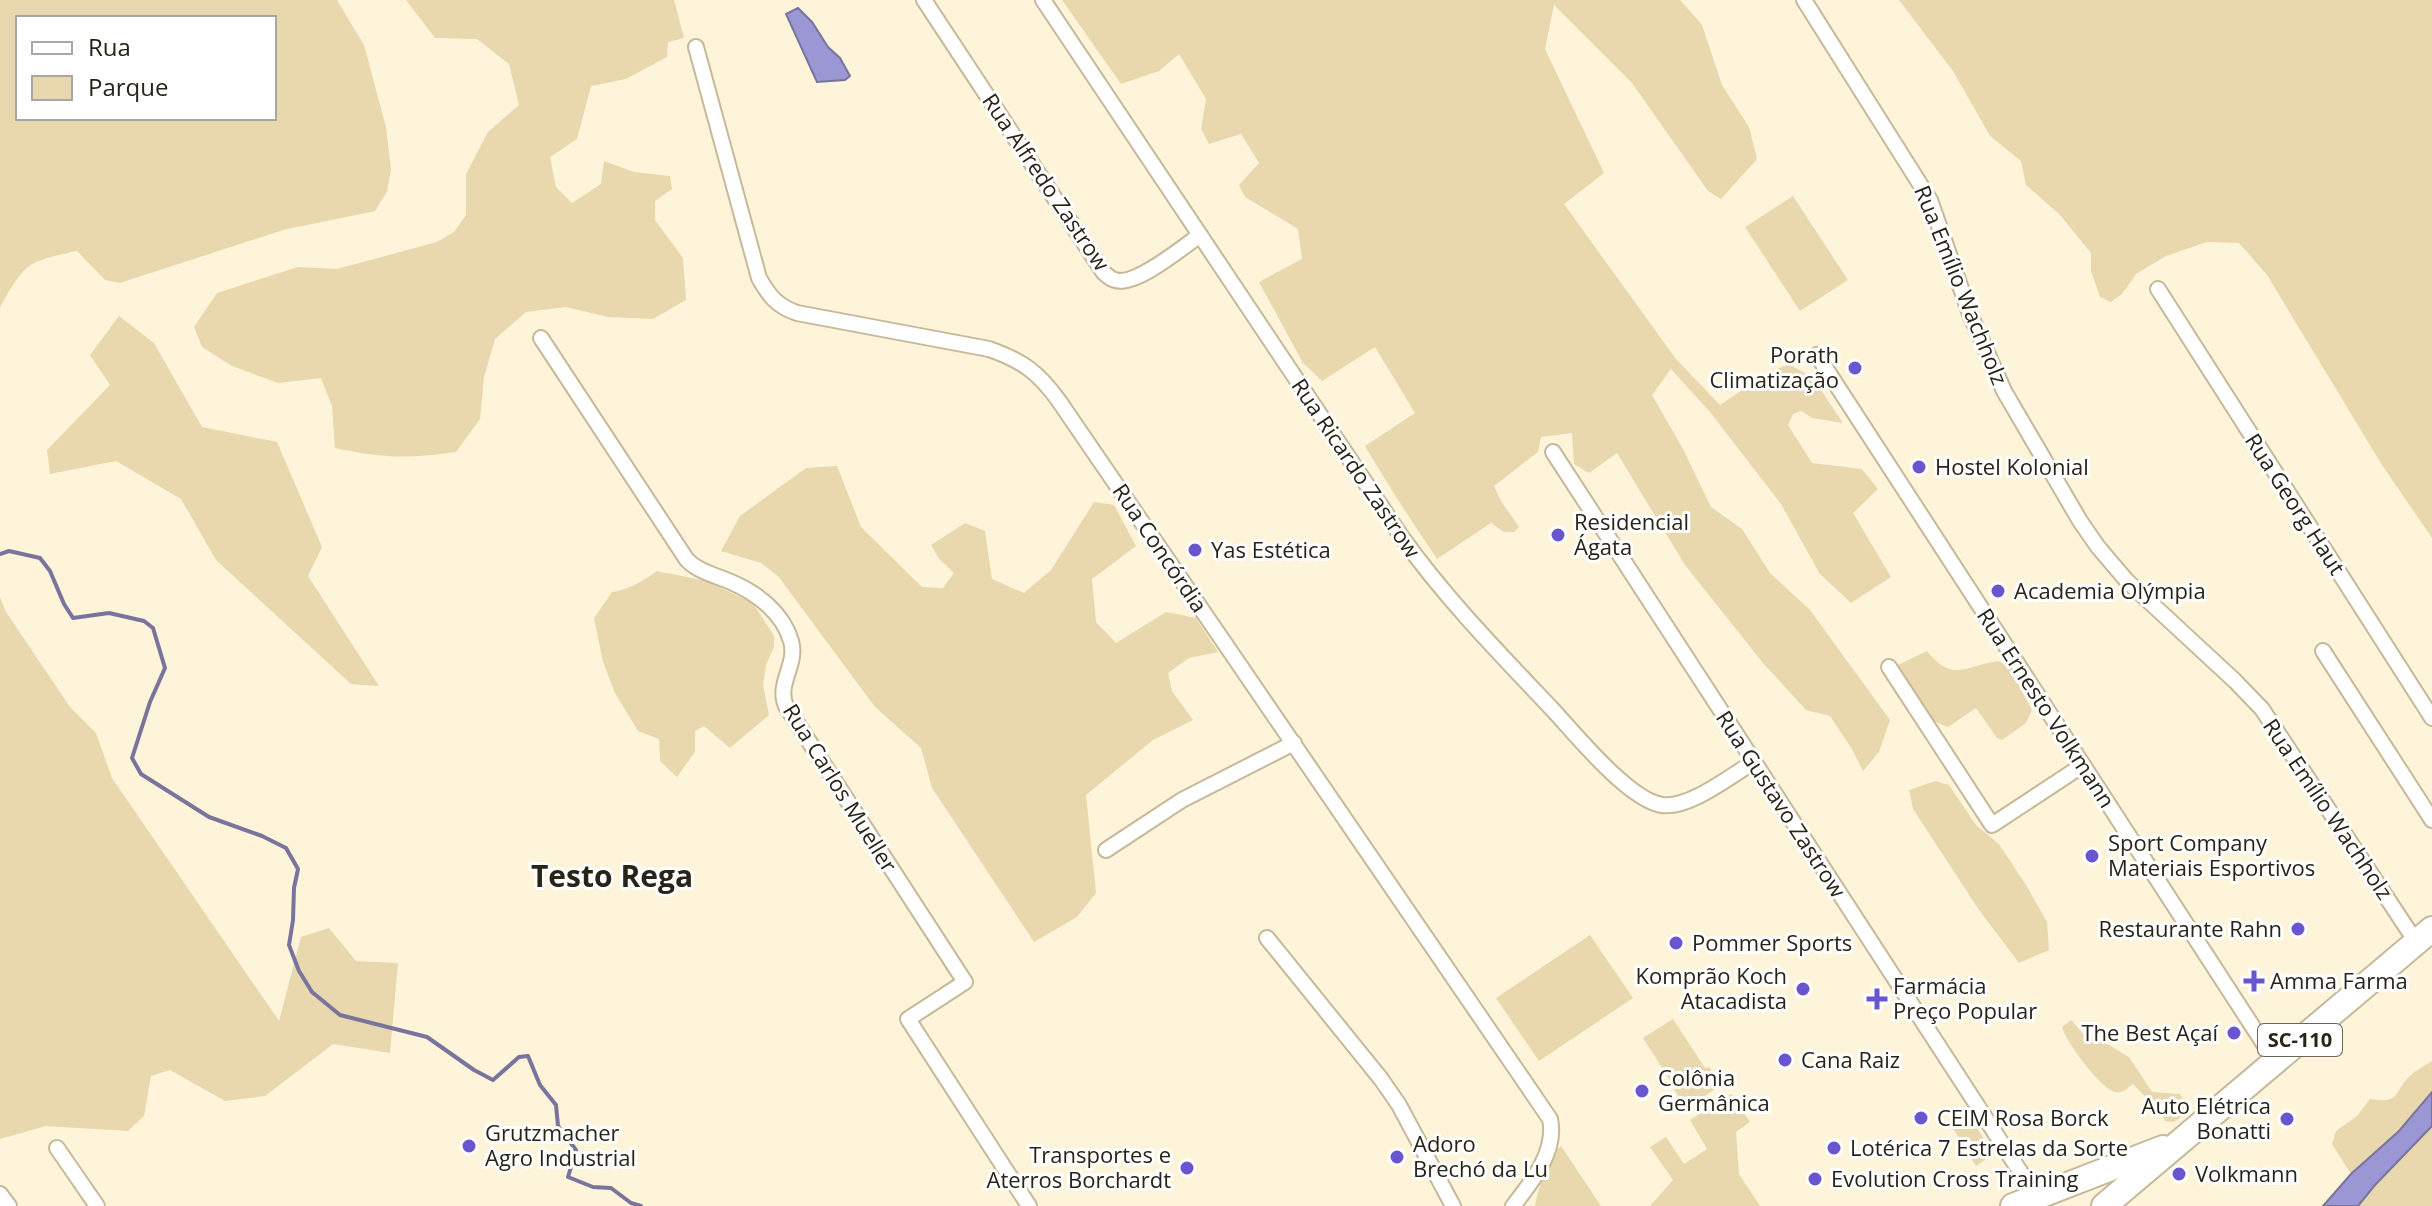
<svg xmlns="http://www.w3.org/2000/svg" width="2432" height="1206" viewBox="0 0 2432 1206" font-family="'Open Sans',sans-serif">
<rect width="100%" height="100%" fill="#fef4da"/>
<g fill="#e9d8ad" fill-rule="evenodd">
<path d="M0,0H337L364,45L386,127L391,170L387,192L375,211L283,230L120,283L105,280L77,251C26,262 26,262 0,307ZM274,18V118H18V18Z"/>
<path d="M406,0H674L684,38L668,42L667,57L626,79L591,86L577,139L550,157L556,187L572,203L601,184L604,161L634,172L670,176L672,189L655,201V220L683,258L686,300L653,319L608,317L566,307L526,312L495,339L484,377L480,419L456,452C408,459 382,458 335,448L332,406L321,378L278,383L232,366L202,347L194,327L217,293L298,267L337,269L437,242L454,232L466,215V174L488,132L519,105L509,64L477,39L435,38Z"/>
<path d="M1062,0H1680L1702,25L1722,85L1749,127L1757,159L1721,199L1708,191L1632,83L1554,5L1545,49L1604,173L1564,204L1676,359L1720,405L1766,374L1789,364L1813,378L1843,423L1812,418L1801,411L1793,414L1788,425L1812,463L1862,469L1878,489L1853,513L1891,577L1851,603L1820,574L1781,504L1710,412L1671,369L1652,395L1683,449L1711,507L1742,529L1770,573L1810,610L1890,720L1879,752L1863,771L1852,749L1830,716L1806,710L1763,663L1685,565L1617,453L1589,473L1574,464L1572,433L1541,437L1538,452L1494,486L1501,501L1519,527L1514,532H1504L1491,523L1437,559C1412,522 1388,485 1365,446L1415,413L1375,347L1322,381L1303,363L1259,282L1302,259L1298,229L1245,197L1239,185L1259,163L1241,134L1209,144L1201,129L1206,99L1179,54L1159,71L1121,84Z"/>
<polygon points="1899,0 2432,0 2432,538 2382,465 2267,275 2239,243 2207,242 2166,256 2136,274 2122,294 2111,302 2100,297 2091,271 2091,253 2060,215 2026,185 2021,161 1990,136 1953,71"/>
<polygon points="1793,196 1848,280 1800,311 1745,227"/>
<polygon points="119,316 154,343 202,427 277,442 322,547 308,576 379,686 351,684 216,560 181,499 116,461 50,474 47,450 110,385 90,355"/>
<polygon points="837,466 861,527 922,587 943,588 954,573 939,559 931,545 965,523 985,531 992,579 1024,593 1051,570 1094,502 1114,505 1136,546 1092,579 1096,622 1116,643 1166,612 1196,618 1218,652 1189,658 1168,673 1172,691 1193,720 1153,740 1086,795 1096,893 1077,917 1034,942 932,788 921,748 875,707 778,576 761,563 721,551 740,516 806,468"/>
<path d="M657,571L706,581L753,603L774,636V647L766,665L763,685L769,715L730,748L704,726L695,731V752L677,777L660,761L659,739L638,731L615,693L603,662L594,618L612,592C630,589 643,581 657,571Z"/>
<polygon points="0,597 6,612 70,707 96,733 112,778 279,1021 301,937 329,928 356,961 398,963 390,1053 333,1044 265,1096 225,1101 170,1070 151,1076 144,1116 128,1131 46,1126 0,1139"/>
<path d="M1927,651C1953,684 1966,665 1999,661L2010,669L2032,710L2026,723L2002,740L1997,738L1976,708L1948,727L1933,721L1896,666Z"/>
<polygon points="1935,781 1949,785 1976,825 1999,844 2026,885 2047,922 2049,950 2019,963 1979,910 1913,809 1909,790"/>
<polygon points="1590,935 1633,998 1539,1061 1496,998"/>
<polygon points="1673,1019 1705,1068 1709,1067 1721,1085 1687,1108 1674,1090 1686,1081 1675,1088 1643,1038"/>
<path d="M2071,1020L2084,1035L2102,1041L2129,1057L2152,1092L2180,1094L2186,1105L2183,1116L2174,1122L2165,1121L2161,1113L2133,1084C2127,1088 2123,1094 2115,1092C2100,1088 2066,1042 2062,1027Z"/>
<path d="M2432,1061V1092L2399,1131L2351,1174L2332,1144L2336,1131L2357,1116L2370,1099C2403,1104 2393,1091 2410,1076C2416,1070 2425,1066 2432,1061Z"/>
<polygon points="1731,1094 1750,1122 1736,1132 1739,1174 1760,1206 1650,1206 1673,1180 1650,1147 1666,1137 1684,1164 1707,1149 1690,1120"/>
<polygon points="1969,1116 1994,1154 1976,1166 1952,1127"/>
<polygon points="2432,1126 2432,1206 2358,1206 2375,1185"/>
<path d="M1561,1146L1601,1206H1535C1537,1191 1549,1155 1561,1146Z"/>
</g>
<g fill="#9a97d4" stroke="#78749c" stroke-width="2">
<polygon points="798,8 812,22 828,47 840,58 850,76 845,80 817,82 786,14"/>
<polygon points="2432,1092 2432,1126 2375,1185 2358,1206 2323,1206 2351,1174 2399,1131"/>
</g>
<g fill="none" stroke-linecap="round" stroke-linejoin="round">
<polyline stroke="#78749c" stroke-width="4" points="0,554 9,551 40,558 50,571 64,604 73,618 109,613 144,621 153,628 165,668 150,702 132,758 141,774 209,817 262,836 286,848 298,869 294,888 293,920 289,945 299,971 312,992 340,1015 427,1037 474,1070 493,1080 519,1057 528,1056 540,1085 556,1105 558,1126 576,1150 568,1177 593,1187 611,1188 631,1203 641,1206"/>
<g stroke="#c5b99a" stroke-width="18">
<g id="street">
<path d="M924,0L1104,273C1107,275 1110,279 1115,280C1135,287 1183,247 1200,235"/>
<path d="M1043,0L1401,536C1446,599 1500,654 1553,710C1576,735 1629,800 1662,805C1689,809 1730,776 1754,762"/>
<polyline points="1804,0 1930,200 1970,314 2004,391 2080,521 2098,547 2127,581 2235,681 2262,709 2416,942"/>
<path d="M696,47L759,278C769,296 777,306 797,313L989,349C1023,361 1038,372 1059,401L1550,1119C1557,1151 1532,1182 1513,1206"/>
<polyline points="2158,289 2432,718"/>
<path d="M541,338L687,560C699,572 715,575 731,582C757,593 783,613 791,641C798,664 776,684 786,706L965,982L908,1019L1029,1206"/>
<polyline points="1817,355 2275,1061"/>
<polyline points="1553,452 2036,1196"/>
<polyline points="2323,651 2432,820"/>
<polyline points="1889,667 1992,825 2083,765"/>
<polyline points="1106,850 1182,800 1294,743"/>
<polyline points="1267,938 1381,1079 1399,1105 1453,1206"/>
<polyline points="57,1148 97,1206"/>
<polyline points="0,1194 9,1206"/>
</g>
</g>
<g stroke="#c5b99a" stroke-width="28">
<g id="primary">
<polyline points="2013,1206 2163,1148"/>
<polyline points="2104,1206 2432,929"/>
</g>
</g>
<use href="#street" stroke="#fff" stroke-width="14"/>
<use href="#primary" stroke="#fff" stroke-width="24"/>
</g>
<g fill="#6955ce" stroke="#fff" stroke-width="3">
<circle cx="1855" cy="368" r="8"/>
<circle cx="1919" cy="467" r="8"/>
<circle cx="1558" cy="535" r="8"/>
<circle cx="1195" cy="550" r="8"/>
<circle cx="1998" cy="591" r="8"/>
<circle cx="2092" cy="856" r="8"/>
<circle cx="2298" cy="929" r="8"/>
<circle cx="1676" cy="943" r="8"/>
<path d="M2250 969h8v8h8v8h-8v8h-8v-8h-8v-8h8z"/>
<circle cx="1803" cy="989" r="8"/>
<path d="M1873 987h8v8h8v8h-8v8h-8v-8h-8v-8h8z"/>
<circle cx="2234" cy="1033" r="8"/>
<circle cx="1785" cy="1060" r="8"/>
<circle cx="1642" cy="1091" r="8"/>
<circle cx="1921" cy="1118" r="8"/>
<circle cx="2287" cy="1119" r="8"/>
<circle cx="469" cy="1146" r="8"/>
<circle cx="1834" cy="1148" r="8"/>
<circle cx="1397" cy="1157" r="8"/>
<circle cx="1187" cy="1168" r="8"/>
<circle cx="2179" cy="1174" r="8"/>
<circle cx="1815" cy="1179" r="8"/>
</g>
<g text-anchor="middle" stroke-width="6" stroke-linejoin="round" paint-order="stroke">
<rect fill="#fff" stroke="#69665d" stroke-width="2" x="2258" y="1024" width="84" height="32" rx="6"/>
<g font-size="20" font-weight="bold" fill="#292418">
<text x="2300" y="1047">SC-110</text>
</g>
<g font-size="22" fill="#292418" stroke="#fff">
<text transform="translate(1046 182) rotate(56)" y="8">Rua Alfredo Zastrow</text>
<text transform="translate(1961 285) rotate(68)" y="8">Rua Emílio Wachholz</text>
<text transform="translate(1356 468) rotate(56)" y="8">Rua Ricardo Zastrow</text>
<text transform="translate(2295 504) rotate(57)" y="8">Rua Georg Haut</text>
<text transform="translate(1160 548) rotate(56)" y="8">Rua Concórdia</text>
<text transform="translate(2046 708) rotate(57)" y="8">Rua Ernesto Volkmann</text>
<text transform="translate(840 788) rotate(58)" y="8">Rua Carlos Mueller</text>
<text transform="translate(1781 804) rotate(57)" y="8">Rua Gustavo Zastrow</text>
<text transform="translate(2328 809) rotate(56)" y="8">Rua Emílio Wachholz</text>
</g>
<g font-size="22" fill="#292418" stroke="#fff" text-anchor="start">
<text x="1839" y="363" text-anchor="end">Porath<tspan x="1839" dy="25">Climatização</tspan></text>
<text x="1935" y="475">Hostel Kolonial</text>
<text x="1574" y="530">Residencial<tspan x="1574" dy="25">Ágata</tspan></text>
<text x="1211" y="558">Yas Estética</text>
<text x="2014" y="599">Academia Olýmpia</text>
<text x="2108" y="851">Sport Company<tspan x="2108" dy="25">Materiais Esportivos</tspan></text>
<text x="2282" y="937" text-anchor="end">Restaurante Rahn</text>
<text x="1692" y="951">Pommer Sports</text>
<text x="1787" y="984" text-anchor="end">Komprão Koch<tspan x="1787" dy="25">Atacadista</tspan></text>
<text x="2270" y="989">Amma Farma</text>
<text x="1893" y="994">Farmácia<tspan x="1893" dy="25">Preço Popular</tspan></text>
<text x="2218" y="1041" text-anchor="end">The Best Açaí</text>
<text x="1801" y="1068">Cana Raiz</text>
<text x="1658" y="1086">Colônia<tspan x="1658" dy="25">Germânica</tspan></text>
<text x="2271" y="1114" text-anchor="end">Auto Elétrica<tspan x="2271" dy="25">Bonatti</tspan></text>
<text x="1937" y="1126">CEIM Rosa Borck</text>
<text x="485" y="1141">Grutzmacher<tspan x="485" dy="25">Agro Industrial</tspan></text>
<text x="1413" y="1152">Adoro<tspan x="1413" dy="25">Brechó da Lu</tspan></text>
<text x="1850" y="1156">Lotérica 7 Estrelas da Sorte</text>
<text x="1171" y="1163" text-anchor="end">Transportes e<tspan x="1171" dy="25">Aterros Borchardt</tspan></text>
<text x="2195" y="1182">Volkmann</text>
<text x="1831" y="1187">Evolution Cross Training</text>
</g>
<g font-size="30" font-weight="bold" fill="#292418" stroke="#fff">
<text x="612" y="887">Testo Rega</text>
</g>
</g>
<rect x="16" y="16" width="260" height="104" fill="#ffffff" stroke="#a9a7a3" stroke-width="2"/>
<rect x="32" y="42" width="40" height="12" fill="#ffffff" stroke="#a9a7a3" stroke-width="2"/>
<text x="88" y="56" font-size="24" fill="#292418">Rua</text>
<rect x="32" y="76" width="40" height="24" fill="#e9d8ad" stroke="#a9a7a3" stroke-width="2"/>
<text x="88" y="96" font-size="24" fill="#292418">Parque</text>
</svg>
